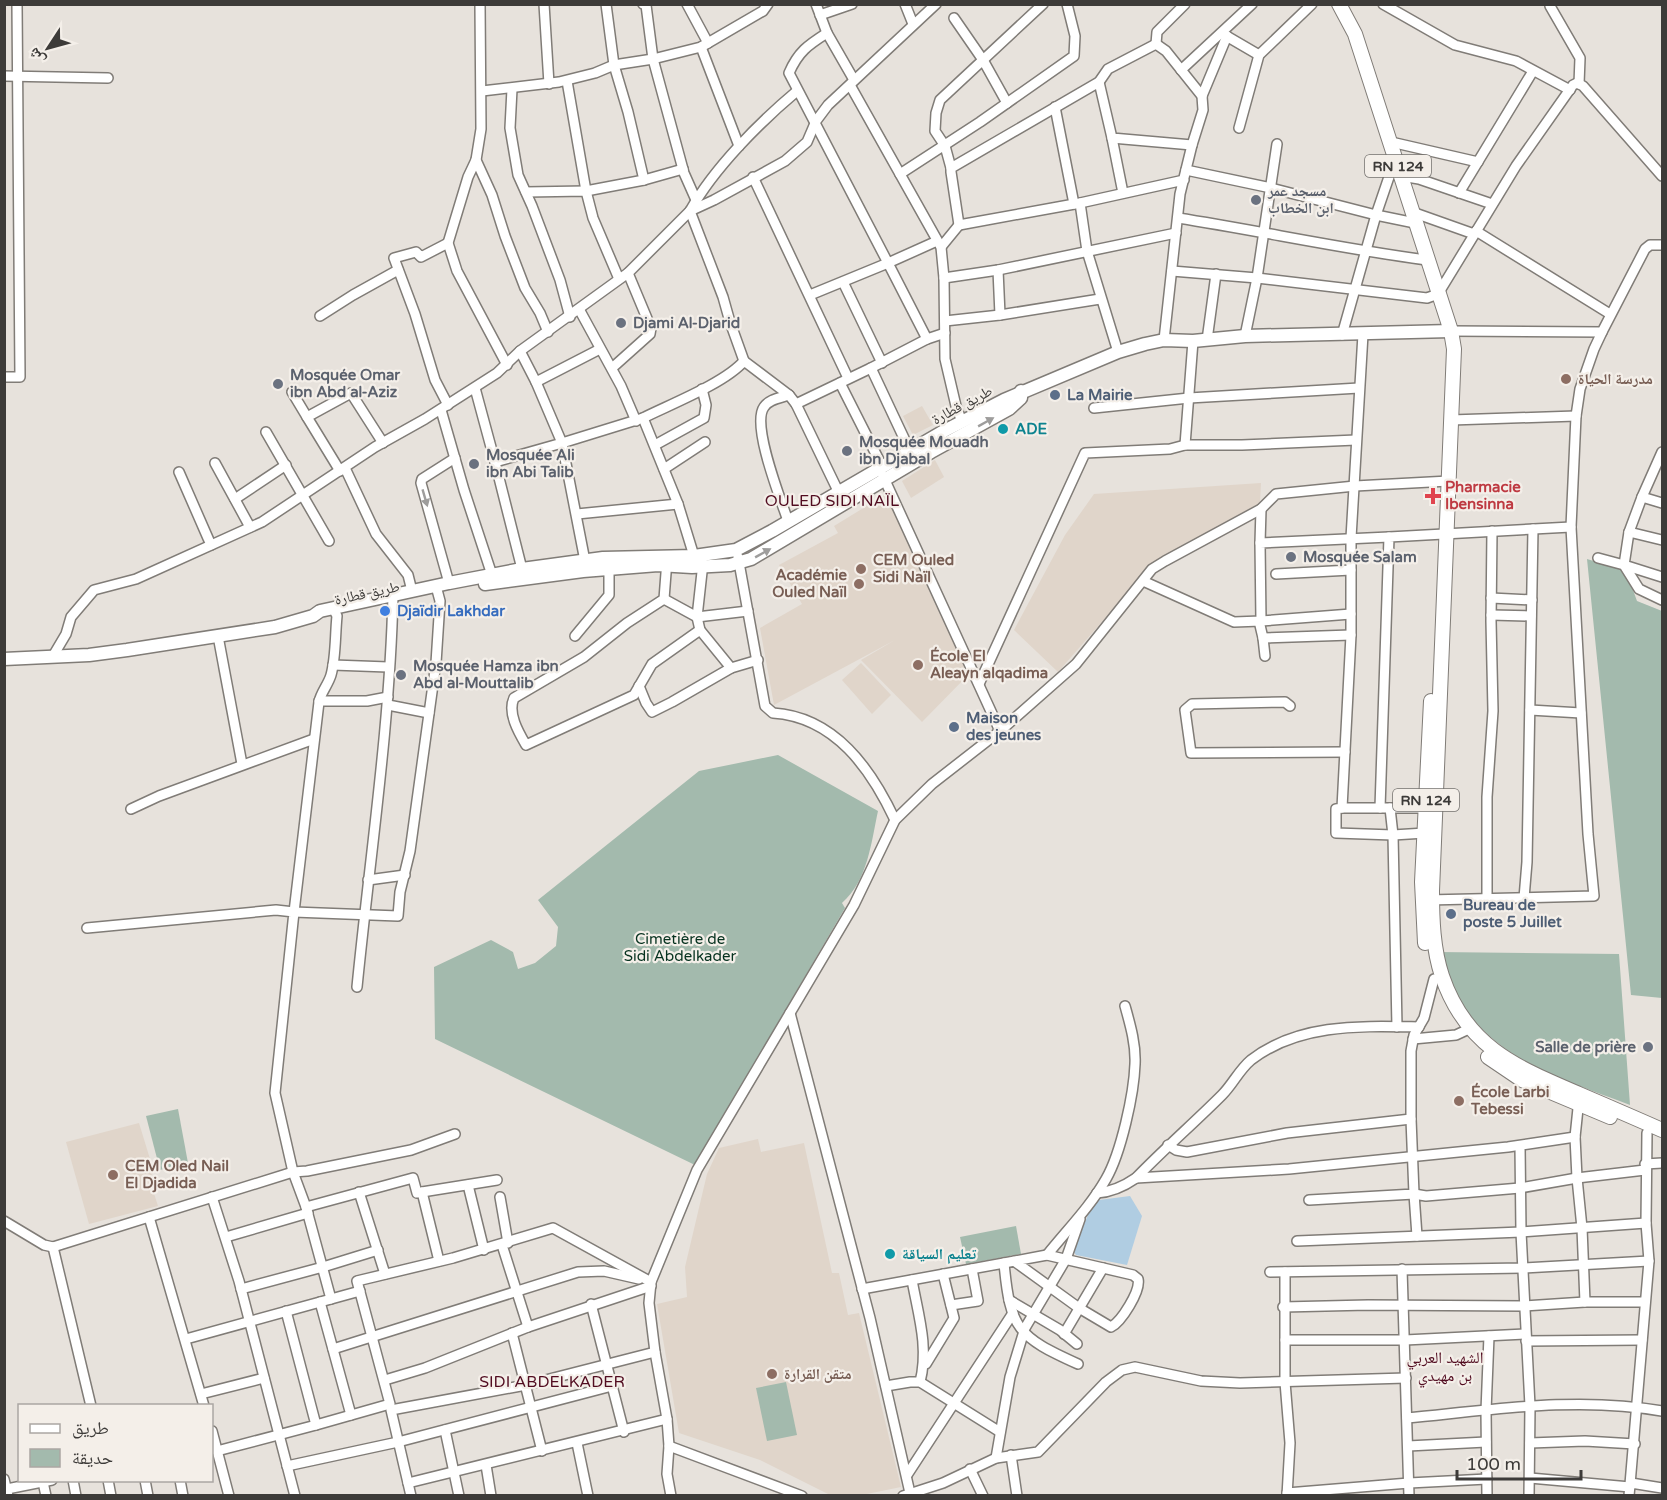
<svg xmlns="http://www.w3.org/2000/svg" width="1667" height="1500" viewBox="0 0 1667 1500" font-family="'Varela Round','Noto Naskh Arabic',sans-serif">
<rect width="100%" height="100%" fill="#e7e2dc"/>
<g fill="#e0d5ca">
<polygon points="922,406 933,425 913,435 903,416"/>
<polygon points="935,460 944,477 911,498 902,481"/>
<polygon points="1261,483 1260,503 1191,541 1150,567 1058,672 1014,630 1065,535 1094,494"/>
<polygon points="888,493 941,616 972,671 922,722 861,660 895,640 774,705 760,628 802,604 779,565 838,533 834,526"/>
<polygon points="861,663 891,695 872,714 842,680"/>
<polygon points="139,1123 154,1172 149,1178 158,1206 89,1224 66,1142"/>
<polygon points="758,1139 761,1152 804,1143 832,1273 839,1273 848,1315 859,1313 901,1487 862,1495 830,1495 760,1460 679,1433 657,1304 687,1297 685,1267 707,1174 719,1148"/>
</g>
<g fill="#a3baad">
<polygon points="1587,559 1626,571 1637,601 1662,611 1662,998 1631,995"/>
<path d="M778,755L878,811C871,843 868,880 842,903L845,908L695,1165L435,1039L434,967L491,940L513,952L518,969L535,963L556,946L558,927L538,900L699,771Z"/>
<path d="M1438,952L1619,954L1630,1105C1555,1076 1488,1060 1449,982C1444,973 1442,962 1438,952Z"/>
<polygon points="178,1109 188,1163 160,1170 146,1116"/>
<polygon points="1016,1226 1021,1254 966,1264 960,1237"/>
<polygon points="786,1382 797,1435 767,1441 756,1388"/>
</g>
<polygon fill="#b0cde2" points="1130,1196 1142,1216 1127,1265 1076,1255 1073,1251 1090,1210 1099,1200"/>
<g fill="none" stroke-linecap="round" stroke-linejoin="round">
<g stroke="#807c77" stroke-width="12">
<g id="minor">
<polyline points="480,4 481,129 476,160 492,195 505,236 525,288 540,313 548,332"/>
<polyline points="544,4 549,84"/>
<polyline points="643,4 646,5 653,59 684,173 696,200"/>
<polyline points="687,4 708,43"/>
<polyline points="816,4 827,33 854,80"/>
<polyline points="905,4 913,24"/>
<polyline points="1383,4 1455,45 1516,61 1570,90"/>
<polyline points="1550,6 1580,58 1579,84"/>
<polyline points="820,15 852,4"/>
<polyline points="954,18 983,60 1007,103"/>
<polyline points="1223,34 1259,55"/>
<polyline points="1156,44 1157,32 1185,4"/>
<polyline points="701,47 739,146"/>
<polyline points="1181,70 1252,4"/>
<polyline points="4,76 108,78"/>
<polyline points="567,81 586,191 644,180 628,112 614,65 606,4"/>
<polyline points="1099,82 1112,138 1192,145"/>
<polyline points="850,85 941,247 944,278 945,359 956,406 962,422"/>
<polyline points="512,89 510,128 518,175 532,206 560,280 570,317"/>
<polyline points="482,91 559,82 595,73 614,65 653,59 701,47 763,11 768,4"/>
<polyline points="1202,96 1227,36"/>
<polyline points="1055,107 1074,204"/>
<polyline points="1239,128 1259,55 1312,4"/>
<polyline points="1112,138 1123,193"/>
<polyline points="1391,142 1478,162"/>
<polyline points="476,160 468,177 448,243 457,271 507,365"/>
<polyline points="951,168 945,146 935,131 936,113 940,100 1043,4"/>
<polyline points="1186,170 1271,188 1376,215 1415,223"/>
<polyline points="900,174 980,122 1074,56 1075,36 1067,4"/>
<polyline points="1401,176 1419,179 1492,204"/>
<polyline points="753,177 848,378"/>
<polyline points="644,180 683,169"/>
<polyline points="526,192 586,191 593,218 619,279"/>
<polyline points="1459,193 1533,71"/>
<polyline points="1080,203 1087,251 1118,352"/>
<polyline points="690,211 714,200 785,161 807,142 816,121 828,105 936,4"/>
<polyline points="690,211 723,297 730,322 744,361"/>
<polyline points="1412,212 1474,234"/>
<path d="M1178,218C1261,231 1343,249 1427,260"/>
<polyline points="1476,231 1610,314"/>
<polyline points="448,243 421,257 416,252 394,258 415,314 435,380 448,405"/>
<polyline points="941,247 959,225"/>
<polyline points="998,270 1000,315"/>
<polyline points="1172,271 1257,278 1427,298 1438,294 1516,166 1573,85 1577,83 1583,86 1662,176"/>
<polyline points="944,278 998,270 1176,233"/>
<polyline points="843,282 882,363"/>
<path d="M810,295L888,263L789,73C798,52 808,45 827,33"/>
<polyline points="579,309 621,386 636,421"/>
<polyline points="320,316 353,295 398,270"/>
<polyline points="945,321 1000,315 1100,299"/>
<polyline points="1451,331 1602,332 1645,249 1650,245 1662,245"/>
<polyline points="1363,334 1351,538 1351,635 1342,808 1336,809 1336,833 1393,835 1425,833"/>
<polyline points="1342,335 1376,215 1390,174"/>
<polyline points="1245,336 1257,278 1277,144"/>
<polyline points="927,339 888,263 937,241"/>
<polyline points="1164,340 1180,194 1192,145 1203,110 1202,96 1166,51 1156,44 1108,69 1099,82 951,168 951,172 959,225 1080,203 1184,180"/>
<polyline points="1207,340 1216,274"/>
<polyline points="520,351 536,382 562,443 495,462 522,569"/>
<polyline points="612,368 650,334 651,328 628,273"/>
<polyline points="4,377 20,377 17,4"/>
<polyline points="536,382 600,349"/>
<polyline points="840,383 882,466"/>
<polyline points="475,388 495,462"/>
<polyline points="292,392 307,417"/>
<polyline points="796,404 871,368"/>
<polyline points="1094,408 1189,398 1359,388"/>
<polyline points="441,410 464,490 492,575"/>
<polyline points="1451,420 1576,416"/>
<polyline points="266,432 329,541"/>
<polyline points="655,445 704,418 706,405 702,389"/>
<polyline points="1185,445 1193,341"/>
<polyline points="910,451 871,368 927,339 945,333"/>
<polyline points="1662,452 1642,497 1629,532 1624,565 1662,577"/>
<polyline points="215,463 250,527"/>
<polyline points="345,468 376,534 408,575 412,591"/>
<polyline points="664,469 705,442"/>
<polyline points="340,471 307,417 351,393 383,443"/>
<polyline points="179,472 211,545"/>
<polyline points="883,476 1000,731"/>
<polyline points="1642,497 1662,503"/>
<polyline points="235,499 286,465"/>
<polyline points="577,514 678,504"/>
<path d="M788,521C781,500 751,425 764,407C769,399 780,398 789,395L796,404L839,493"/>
<polyline points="1629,532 1662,540"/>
<polyline points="1260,543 1261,509"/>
<path d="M694,556L678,504L643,418C671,404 725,383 744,361L789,395"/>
<path d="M738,557L765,706L773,713C835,717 871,769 895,820"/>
<polyline points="1598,558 1624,565 1639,589 1662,600"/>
<path d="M667,560L664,599L627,623L584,657L514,698C507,713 519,733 526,745L634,695L652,664L700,630"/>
<polyline points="585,561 562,443 643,418"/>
<polyline points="703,563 697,617 700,630 731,668 758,660"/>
<polyline points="1276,574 1351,570"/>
<polyline points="1143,581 1234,622 1261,621 1260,543 1389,537"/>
<polyline points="449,583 421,483 422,479 455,458"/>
<polyline points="1491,598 1532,600"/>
<polyline points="664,599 697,617 748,611"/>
<path d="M333,608L337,616C335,635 336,657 331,675C328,685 321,692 319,702L294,912L398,916L400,892L410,851L436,663L440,601L436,586"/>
<polyline points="1491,615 1531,616"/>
<polyline points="1259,621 1263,638 1265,656"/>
<polyline points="1261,621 1351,614"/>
<polyline points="218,636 242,764"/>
<polyline points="575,636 609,595 609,575 605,564"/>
<polyline points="1263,638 1351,635"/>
<path d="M53,656L66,634L71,617L94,590L136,579L262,522L375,447L425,419L497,373L520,351L628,273L690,211C714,168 760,122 797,91"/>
<polyline points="333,665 388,667"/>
<polyline points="979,684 1085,453 1170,449 1185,445 1242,445 1356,440"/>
<polyline points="639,686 646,703 652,712 672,702 731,668"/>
<polyline points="319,701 367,701 388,697"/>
<polyline points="388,705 429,713"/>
<polyline points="1290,706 1285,702 1192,704 1185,710 1191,753 1345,752"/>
<polyline points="1530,710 1581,713"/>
<polyline points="1342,808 1430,808"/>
<polyline points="1380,808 1389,537 1571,527"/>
<polyline points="1390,808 1393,835 1397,1027"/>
<polyline points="131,809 159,796 314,739"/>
<polyline points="368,880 405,875"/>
<polyline points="1487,898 1487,797 1493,711 1491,621 1492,531"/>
<polyline points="1524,898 1527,862 1533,529"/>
<polyline points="1427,900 1594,896 1588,834 1571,527 1576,416 1580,389 1594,349 1602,332"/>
<polyline points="87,928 276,910 294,912 275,1093 293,1172 306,1207 331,1299 186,1339"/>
<path d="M357,987C370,856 390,726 393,595"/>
<polyline points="790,1013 870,1318 910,1493"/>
<polyline points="1413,1039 1456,1035 1471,1028"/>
<polyline points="1579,1099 1575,1137 1577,1178 1582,1228 1585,1302"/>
<polyline points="1168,1145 1176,1150 1187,1152 1287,1133 1411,1119"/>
<polyline points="1520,1146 1521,1232 1530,1406 1529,1496"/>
<polyline points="1645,1164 1662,1163"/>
<polyline points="1136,1178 1289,1169 1508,1147 1575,1137"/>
<polyline points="468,1185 484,1250"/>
<polyline points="359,1192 385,1274"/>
<path d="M1097,1193C1112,1192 1123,1187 1136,1178C1164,1149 1194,1123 1222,1095C1233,1084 1239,1070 1251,1060C1299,1023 1362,1026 1419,1027"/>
<polyline points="212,1197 239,1281 295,1496"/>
<polyline points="500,1197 508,1243"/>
<polyline points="1309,1200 1414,1194 1411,1119 1411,1051 1414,1035 1424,1018 1434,979"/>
<polyline points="306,1207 413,1178 417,1193 422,1192"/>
<polyline points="149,1217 204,1406"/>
<polyline points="4,1221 44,1245 53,1247 293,1172 307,1171 411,1150 455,1134"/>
<polyline points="1417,1236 1414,1194 1426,1196 1520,1188 1577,1178 1645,1170"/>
<polyline points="226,1237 308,1213"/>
<polyline points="1297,1241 1521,1232 1646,1223"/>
<polyline points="502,1245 528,1327"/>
<polyline points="53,1247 91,1406"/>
<path d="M1047,1255C1067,1230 1090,1207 1106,1179C1121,1153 1134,1094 1135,1064C1136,1044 1130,1024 1125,1006"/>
<polyline points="439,1261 422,1192 497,1180"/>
<path d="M1004,1263C1010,1329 1018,1337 1078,1364"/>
<polyline points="1402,1269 1409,1496"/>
<polyline points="1270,1272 1523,1268 1649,1261"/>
<polyline points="1285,1272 1285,1382 1290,1443 1287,1496"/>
<path d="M912,1280C918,1314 929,1347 920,1382"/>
<polyline points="241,1289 323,1267 378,1250"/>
<path d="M862,1289L1004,1263L1047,1255L1133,1275L1138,1279C1141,1291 1121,1322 1111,1327L1079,1308L1014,1261"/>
<polyline points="331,1299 360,1291"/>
<polyline points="1009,1300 1060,1330 1077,1344"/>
<polyline points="320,1302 351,1415"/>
<polyline points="591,1304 624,1432"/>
<polyline points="951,1305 978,1301 972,1269"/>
<polyline points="1283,1307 1368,1305 1524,1306 1585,1302 1645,1302"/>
<polyline points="512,1333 542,1451"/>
<polyline points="1064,1334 1103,1268"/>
<polyline points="1285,1340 1405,1340 1525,1334"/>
<polyline points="1526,1341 1642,1340"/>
<polyline points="333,1349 578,1272 604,1271 639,1279"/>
<polyline points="926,1364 954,1318 943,1274"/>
<polyline points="385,1380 425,1368 528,1327 651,1286"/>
<polyline points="886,1386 910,1382 920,1382 1000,1432"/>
<polyline points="201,1394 264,1378"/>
<path d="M1407,1418C1491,1410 1578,1396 1662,1411"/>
<polyline points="316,1425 390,1404 357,1281 453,1258 553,1228 651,1282"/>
<polyline points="445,1430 459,1496"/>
<polyline points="212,1431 229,1496"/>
<polyline points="577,1443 588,1496"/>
<polyline points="1530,1443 1585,1441 1635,1444"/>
<polyline points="669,1446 802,1496"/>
<polyline points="1408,1446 1486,1442"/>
<polyline points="217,1451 316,1425 286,1311"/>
<polyline points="1011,1455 1017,1496"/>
<polyline points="996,1458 1010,1377 1025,1328 1066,1259 1080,1219"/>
<polyline points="486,1465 491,1496"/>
<polyline points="287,1466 398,1442 612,1386"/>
<polyline points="970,1469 983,1496"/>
<polyline points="907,1475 1013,1313"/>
<polyline points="1530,1478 1630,1487"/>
<polyline points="4,1479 8,1496"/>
<polyline points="73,1480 76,1496"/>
<polyline points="108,1480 111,1496"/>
<polyline points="145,1480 148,1496"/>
<polyline points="180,1480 183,1496"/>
<polyline points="43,1482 46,1496"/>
<polyline points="408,1483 667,1419"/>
<polyline points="1631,1483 1662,1488"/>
<polyline points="7,1489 52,1480"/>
<polyline points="1287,1493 1409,1483 1487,1479"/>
<polyline points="411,1496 391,1410 526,1385 655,1352"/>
<polyline points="671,1496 667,1474 669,1446 667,1419 655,1352 649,1303 651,1282 697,1170 854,905 895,820 932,784 1000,731 1076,664 1152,569 1165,561 1261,509 1276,494 1355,486 1449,481"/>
<polyline points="903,1496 943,1483 996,1458 1038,1452 1106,1382 1122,1370 1135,1367 1201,1381 1240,1383 1406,1378"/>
<polyline points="1487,1496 1486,1411 1489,1336"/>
<polyline points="1629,1496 1649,1261 1646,1223 1647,1133"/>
</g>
</g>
<g stroke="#807c77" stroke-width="15">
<g id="secondary">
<polyline points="485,584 583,571 658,565 692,567 730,565 751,559 931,452 1009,409 1021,398 1021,391"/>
<polyline points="4,659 89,655 127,650 275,627 313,616 320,611 449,583 522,569 603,558 694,556 736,550 772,531 944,431 1004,400 1118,352 1145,344 1164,340 1193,341 1245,336 1451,331"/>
</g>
</g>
<g stroke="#807c77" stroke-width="16">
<g id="primary">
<path d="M1339,4L1355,34L1451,331L1454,349L1432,891C1432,919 1433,949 1442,976C1466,1047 1516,1067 1579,1094C1607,1106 1635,1118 1662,1130"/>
<polyline points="1425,943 1422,882 1431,701"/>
<polyline points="1488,1057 1522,1080 1610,1117"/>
</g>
</g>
<use href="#minor" stroke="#fff" stroke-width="9"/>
<use href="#secondary" stroke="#fff" stroke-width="12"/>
<use href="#primary" stroke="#fff" stroke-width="14"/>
</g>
<defs><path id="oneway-solid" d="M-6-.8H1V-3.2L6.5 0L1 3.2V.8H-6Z" transform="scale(1.5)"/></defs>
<g fill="#9e9d9c">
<use href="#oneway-solid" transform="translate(986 422) rotate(-29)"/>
<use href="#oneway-solid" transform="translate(425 498) rotate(74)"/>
<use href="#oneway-solid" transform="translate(763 553) rotate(-29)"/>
</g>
<g fill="#6b7280" stroke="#f4efe9" stroke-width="2">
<circle cx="1256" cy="200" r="6"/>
<circle cx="621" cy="323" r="6"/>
<circle cx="278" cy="384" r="6"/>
<circle cx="847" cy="451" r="6"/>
<circle cx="474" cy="464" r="6"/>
<circle cx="1291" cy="557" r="6"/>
<circle cx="401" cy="675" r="6"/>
<circle cx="1648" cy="1047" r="6"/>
</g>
<g fill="#8d6e63" stroke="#f4efe9" stroke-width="2">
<circle cx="1566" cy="379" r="6"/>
<circle cx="861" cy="569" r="6"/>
<circle cx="859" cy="584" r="6"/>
<circle cx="918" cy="665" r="6"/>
<circle cx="1459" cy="1101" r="6"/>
<circle cx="113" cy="1175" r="6"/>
<circle cx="772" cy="1374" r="6"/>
</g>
<g fill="#5c6f8a" stroke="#f4efe9" stroke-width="2">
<circle cx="1055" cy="395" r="6"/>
<circle cx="954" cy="727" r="6"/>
<circle cx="1451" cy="914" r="6"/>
</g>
<g fill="#0f9aa8" stroke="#f4efe9" stroke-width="2">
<circle cx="1003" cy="429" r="6"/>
<circle cx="890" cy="1254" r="6"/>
</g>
<path fill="#e0444e" stroke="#f4efe9" stroke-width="2" d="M1430 487h6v6h6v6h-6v6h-6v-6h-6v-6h6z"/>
<circle fill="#3f7fe0" stroke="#f4efe9" stroke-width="2" cx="385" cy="611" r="6"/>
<g text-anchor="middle" stroke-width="4.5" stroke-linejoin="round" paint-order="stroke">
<g fill="#f4efe9" stroke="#74716e" stroke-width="1.5">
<rect x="1365" y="155" width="66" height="22" rx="4.5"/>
<rect x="1393" y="789" width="66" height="22" rx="4.5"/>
</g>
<g font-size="14" font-weight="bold" fill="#3d3b39">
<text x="1398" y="171">RN 124</text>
<text x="1426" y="805">RN 124</text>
</g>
<g font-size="15" font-weight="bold" fill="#5b616d" stroke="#f4efe9" text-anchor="start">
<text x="1268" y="196">مسجد عمر<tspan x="1268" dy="17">ابن الخطاب</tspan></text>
<text x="633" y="328">Djami Al-Djarid</text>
<text x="290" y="380">Mosquée Omar<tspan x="290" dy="17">ibn Abd al-Aziz</tspan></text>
<text x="859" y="447">Mosquée Mouadh<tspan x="859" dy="17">ibn Djabal</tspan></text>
<text x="486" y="460">Mosquée Ali<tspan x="486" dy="17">ibn Abi Talib</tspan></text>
<text x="1303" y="562">Mosquée Salam</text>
<text x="413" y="671">Mosquée Hamza ibn<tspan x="413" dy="17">Abd al-Mouttalib</tspan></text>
<text x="1636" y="1052" text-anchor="end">Salle de prière</text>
</g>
<g font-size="15" font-weight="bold" fill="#785e54" stroke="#f4efe9" text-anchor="start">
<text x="1578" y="384">مدرسة الحياة</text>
<text x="873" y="565">CEM Ouled<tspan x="873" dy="17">Sidi Naïl</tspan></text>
<text x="847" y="580" text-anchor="end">Académie<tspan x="847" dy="17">Ouled Naïl</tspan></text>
<text x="930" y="661">École El<tspan x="930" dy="17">Aleayn alqadima</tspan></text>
<text x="1471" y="1097">École Larbi<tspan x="1471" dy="17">Tebessi</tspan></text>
<text x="125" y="1171">CEM Oled Nail<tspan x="125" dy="17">El Djadida</tspan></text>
<text x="784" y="1379">متقن القرارة</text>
</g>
<g font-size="15" font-weight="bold" fill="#4e5e75" stroke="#f4efe9" text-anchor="start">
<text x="1067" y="400">La Mairie</text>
<text x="966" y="723">Maison<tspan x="966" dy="17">des jeunes</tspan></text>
<text x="1463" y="910">Bureau de<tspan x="1463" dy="17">poste 5 Juillet</tspan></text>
</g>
<g font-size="15" fill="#3d3b39" stroke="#f4efe9">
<text transform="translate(962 405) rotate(-28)" y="5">طريق قطارة</text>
<text transform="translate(367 593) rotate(-12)" y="5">طريق قطارة</text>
</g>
<g font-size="15" font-weight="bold" fill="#0d838f" stroke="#f4efe9" text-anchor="start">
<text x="1015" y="434">ADE</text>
<text x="902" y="1259">تعليم السياقة</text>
</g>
<g font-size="15" font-weight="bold" fill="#be3a42" stroke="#f4efe9" text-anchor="start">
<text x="1445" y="492">Pharmacie<tspan x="1445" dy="17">Ibensinna</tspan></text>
</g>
<g font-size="15" font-weight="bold" fill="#366cbe" stroke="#f4efe9" text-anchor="start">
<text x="397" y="616">Djaïdir Lakhdar</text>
</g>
<g font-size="15" fill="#06321f" stroke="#f4efe9">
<text x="680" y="944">Cimetière de<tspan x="680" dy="17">Sidi Abdelkader</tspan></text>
</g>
<g font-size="16" fill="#510c20" stroke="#f4efe9">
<text x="832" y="506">OULED SIDI NAÏL</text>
<text x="1445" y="1363">الشهيد العربي<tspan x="1445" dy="18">بن مهيدي</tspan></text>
<text x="552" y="1387">SIDI ABDELKADER</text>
</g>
</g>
<rect width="1667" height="1500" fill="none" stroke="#3d3b39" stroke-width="12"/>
<rect x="18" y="1404" width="195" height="78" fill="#f4efe9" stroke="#aba7a3" stroke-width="1.5"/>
<rect x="30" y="1424" width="30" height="9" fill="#ffffff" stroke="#aba7a3" stroke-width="1.5"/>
<text x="72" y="1434" font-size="18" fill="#3d3b39">طريق</text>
<rect x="30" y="1449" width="30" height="18" fill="#a3baad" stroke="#aba7a3" stroke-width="1.5"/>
<text x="72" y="1464" font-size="18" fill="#3d3b39">حديقة</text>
<g transform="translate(48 48) rotate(234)" stroke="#f4efe9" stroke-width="4.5" paint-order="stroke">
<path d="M0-4.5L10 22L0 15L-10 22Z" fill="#3d3b39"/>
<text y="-9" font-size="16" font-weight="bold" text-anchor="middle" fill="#3d3b39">ش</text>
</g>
<path d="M1457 1470v9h124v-9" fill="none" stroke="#3d3b39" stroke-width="3"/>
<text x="1466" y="1470" font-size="18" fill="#3d3b39" stroke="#f4efe9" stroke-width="4.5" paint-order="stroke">100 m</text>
</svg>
